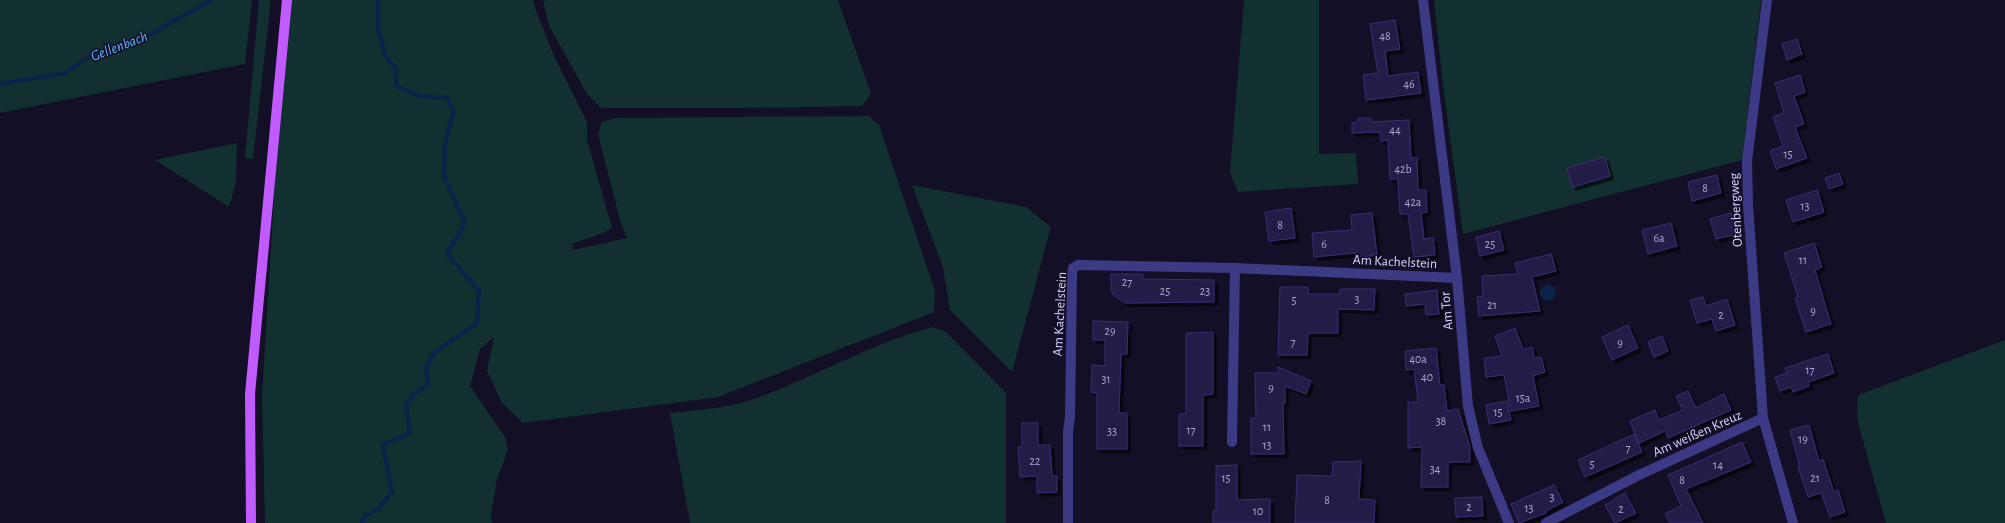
<svg xmlns="http://www.w3.org/2000/svg" width="2005" height="523" viewBox="0 0 2005 523" font-family="'Alegreya Sans',sans-serif">
<defs>
<filter id="shadow"><feDropShadow dx="3.5" dy="3.5" stdDeviation="0" flood-color="#0009"/></filter>
</defs>
<rect width="100%" height="100%" fill="#130f26"/>
<g fill="#12302f">
<polygon points="0,0 252,0 245,64 0,113"/>
<polygon points="259,0 271,0 253,159 245,158"/>
<polygon points="291,0 533,0 536,11 554,56 587,122 587,140 612,228 603,233 572,244 573,250 627,238 620,220 598,134 602,122 615,118 869,116 879,125 935,291 934,312 718,397 523,423 502,403 487,371 494,337 480,349 470,386 505,437 508,450 497,479 491,515 492,523 265,523 262,397 280,96"/>
<polygon points="543,0 838,0 871,94 862,106 741,108 601,108 587,94 549,26"/>
<polygon points="1244,0 1319,0 1319,154 1356,153 1358,184 1238,192 1230,172"/>
<polygon points="1434,0 1761,0 1742,160 1463,234 1443,86"/>
<polygon points="237,143 236,182 229,207 155,160"/>
<polygon points="912,185 1026,207 1051,227 1012,372 950,310 943,267"/>
<path d="M932,327L945,331L1006,393V523H690L670,413C699,410 729,408 757,398C816,376 871,344 932,327Z"/>
<polygon points="2005,340 2005,523 1886,523 1857,419 1858,395"/>
</g>
<circle fill="#0c2248" cx="1548" cy="293" r="8"/>
<g fill="none" stroke-linecap="round" stroke-linejoin="round">
<g stroke="#0c2248" stroke-width="4.5">
<polyline points="0,84 65,73 96,52 135,43 211,0"/>
<polyline points="362,523 364,517 379,508 392,492 383,445 410,433 406,404 415,393 428,385 426,368 434,353 477,323 479,291 447,254 465,223 444,176 445,143 454,111 447,98 419,96 396,86 396,69 385,55 378,28 378,0"/>
</g>
</g>
<g fill="#241b47" stroke="#3b2d73" filter="url(#shadow)">
<polygon points="1395,20 1400,49 1385,51 1388,76 1418,72 1421,93 1366,100 1363,75 1378,73 1370,24"/>
<polygon points="1797,39 1802,54 1787,60 1782,44"/>
<polygon points="1800,75 1805,92 1794,96 1804,124 1795,127 1807,158 1776,169 1770,151 1783,146 1773,117 1784,113 1775,83"/>
<polygon points="1358,118 1371,118 1371,122 1409,120 1411,158 1417,158 1418,190 1426,190 1427,212 1421,213 1424,239 1433,238 1435,255 1414,257 1408,214 1400,214 1398,179 1390,179 1388,140 1381,141 1380,132 1352,133 1352,123 1358,122"/>
<polygon points="1605,157 1610,176 1572,187 1567,168"/>
<polygon points="1839,173 1843,184 1829,189 1825,178"/>
<polygon points="1717,175 1721,193 1692,201 1688,182"/>
<polygon points="1817,190 1824,212 1793,222 1786,200"/>
<polygon points="1291,208 1295,238 1269,241 1265,212"/>
<polygon points="1372,213 1377,255 1355,258 1355,253 1314,257 1312,233 1352,230 1351,215"/>
<polygon points="1731,213 1737,234 1716,239 1710,219"/>
<polygon points="1671,223 1677,246 1648,254 1642,230"/>
<polygon points="1499,231 1504,250 1480,256 1476,237"/>
<polygon points="1814,243 1822,267 1815,270 1831,324 1806,332 1795,298 1798,297 1784,253"/>
<polygon points="1551,254 1556,271 1532,277 1540,311 1479,316 1477,297 1483,296 1482,276 1518,274 1515,263"/>
<polygon points="1111,274 1143,274 1143,279 1214,280 1214,302 1125,303 1113,295 1111,289"/>
<polygon points="1280,287 1308,287 1308,294 1340,294 1340,289 1375,289 1374,310 1338,309 1338,333 1308,333 1307,355 1278,355"/>
<polygon points="1437,290 1439,314 1426,315 1425,304 1406,306 1405,294"/>
<polygon points="1703,297 1706,306 1727,299 1735,325 1716,331 1712,319 1697,323 1690,300"/>
<polygon points="1093,321 1128,322 1127,354 1121,354 1119,413 1127,413 1127,449 1097,449 1097,393 1091,392 1092,365 1105,366 1105,340 1093,340"/>
<polygon points="1628,325 1638,348 1612,360 1602,337"/>
<polygon points="1515,328 1523,349 1532,347 1534,358 1541,357 1545,372 1533,376 1539,406 1511,411 1504,375 1486,377 1484,358 1502,356 1495,336"/>
<polygon points="1213,332 1213,394 1203,395 1203,446 1179,446 1179,414 1186,414 1186,333"/>
<polygon points="1662,336 1668,351 1654,357 1648,342"/>
<polygon points="1436,348 1440,385 1444,385 1447,411 1458,409 1470,447 1470,462 1448,462 1448,487 1421,487 1422,447 1408,448 1408,402 1418,402 1414,369 1406,370 1405,351"/>
<polygon points="1828,354 1834,373 1808,382 1809,386 1793,392 1791,387 1780,391 1775,377 1787,373 1785,368"/>
<polygon points="1278,367 1311,381 1306,394 1285,386 1285,403 1283,403 1284,454 1251,454 1251,418 1256,418 1255,373 1278,373"/>
<polygon points="1688,391 1696,408 1724,394 1731,410 1668,438 1665,431 1639,443 1630,421 1655,410 1659,420 1683,410 1676,396"/>
<polygon points="1507,401 1511,420 1489,424 1486,405"/>
<polygon points="1022,423 1038,423 1038,445 1050,445 1052,476 1057,476 1057,492 1037,493 1037,476 1020,477 1018,447 1022,446"/>
<polygon points="1809,425 1819,461 1823,459 1834,492 1838,490 1845,512 1830,517 1821,493 1808,497 1798,467 1800,467 1790,430"/>
<polygon points="1634,434 1642,452 1585,477 1578,460"/>
<polygon points="1742,442 1751,462 1686,489 1703,523 1670,523 1665,514 1681,506 1668,475"/>
<polygon points="1361,461 1359,499 1375,500 1374,523 1295,523 1297,475 1332,476 1333,462"/>
<polygon points="1237,465 1237,500 1270,499 1270,523 1213,523 1213,511 1216,511 1216,466"/>
<polygon points="1554,485 1563,502 1546,511 1546,513 1519,523 1511,504"/>
<polygon points="1625,493 1636,513 1615,523 1605,505"/>
<polygon points="1482,497 1483,516 1456,517 1455,498"/>
</g>
<g fill="none" stroke-linecap="round" stroke-linejoin="round">
<g stroke="#3d3a85" stroke-width="10">
<polyline points="1423,0 1457,278 1468,406 1478,448 1509,523"/>
<polyline points="1767,0 1747,161 1748,205 1763,418 1793,523"/>
<polyline points="1232,442 1235,268"/>
<polyline points="1068,523 1068,432 1070,417 1072,275 1073,268 1078,265 1235,268 1457,278"/>
<polyline points="1546,523 1639,475 1763,418"/>
</g>
<polyline stroke="#c25bff" stroke-width="10" points="251,523 250,394 287,0"/>
</g>
<g text-anchor="middle" stroke-width="3" stroke-linejoin="round" paint-order="stroke">
<g font-size="12" fill="#aca6d1">
<text x="1385" y="40">48</text>
<text x="1409" y="88">46</text>
<text x="1395" y="134">44</text>
<text x="1788" y="158">15</text>
<text x="1403" y="173">42b</text>
<text x="1705" y="192">8</text>
<text x="1413" y="206">42a</text>
<text x="1805" y="210">13</text>
<text x="1280" y="229">8</text>
<text x="1659" y="242">6a</text>
<text x="1324" y="248">6</text>
<text x="1490" y="248">25</text>
<text x="1803" y="264">11</text>
<text x="1127" y="286">27</text>
<text x="1165" y="295">25</text>
<text x="1205" y="295">23</text>
<text x="1357" y="303">3</text>
<text x="1294" y="304">5</text>
<text x="1492" y="309">21</text>
<text x="1813" y="315">9</text>
<text x="1721" y="319">2</text>
<text x="1110" y="335">29</text>
<text x="1293" y="346">7</text>
<text x="1620" y="347">9</text>
<text x="1418" y="363">40a</text>
<text x="1810" y="374">17</text>
<text x="1427" y="381">40</text>
<text x="1106" y="383">31</text>
<text x="1271" y="392">9</text>
<text x="1523" y="402">15a</text>
<text x="1498" y="416">15</text>
<text x="1441" y="425">38</text>
<text x="1267" y="431">11</text>
<text x="1191" y="434">17</text>
<text x="1112" y="435">33</text>
<text x="1803" y="443">19</text>
<text x="1267" y="449">13</text>
<text x="1628" y="452">7</text>
<text x="1035" y="465">22</text>
<text x="1592" y="468">5</text>
<text x="1718" y="469">14</text>
<text x="1435" y="473">34</text>
<text x="1226" y="482">15</text>
<text x="1815" y="482">21</text>
<text x="1682" y="484">8</text>
<text x="1552" y="501">3</text>
<text x="1327" y="504">8</text>
<text x="1469" y="511">2</text>
<text x="1529" y="512">13</text>
<text x="1621" y="513">2</text>
<text x="1258" y="515">10</text>
</g>
<g font-size="14" fill="#d9d4ff" stroke="#130f26">
<text transform="translate(1735 210) rotate(-93)" y="5">Otenbergweg</text>
<text transform="translate(1395 261) rotate(3)" y="5">Am Kachelstein</text>
<text transform="translate(1446 311) rotate(-95)" y="5">Am Tor</text>
<text transform="translate(1059 314) rotate(-87)" y="5">Am Kachelstein</text>
<text transform="translate(1697 433) rotate(-24)" y="5">Am weißen Kreuz</text>
</g>
<g font-size="15" font-style="italic" fill="#62b6ff" stroke="#130f26">
<text transform="translate(119 46) rotate(-21)" y="5">Gellenbach</text>
</g>
</g>
</svg>
